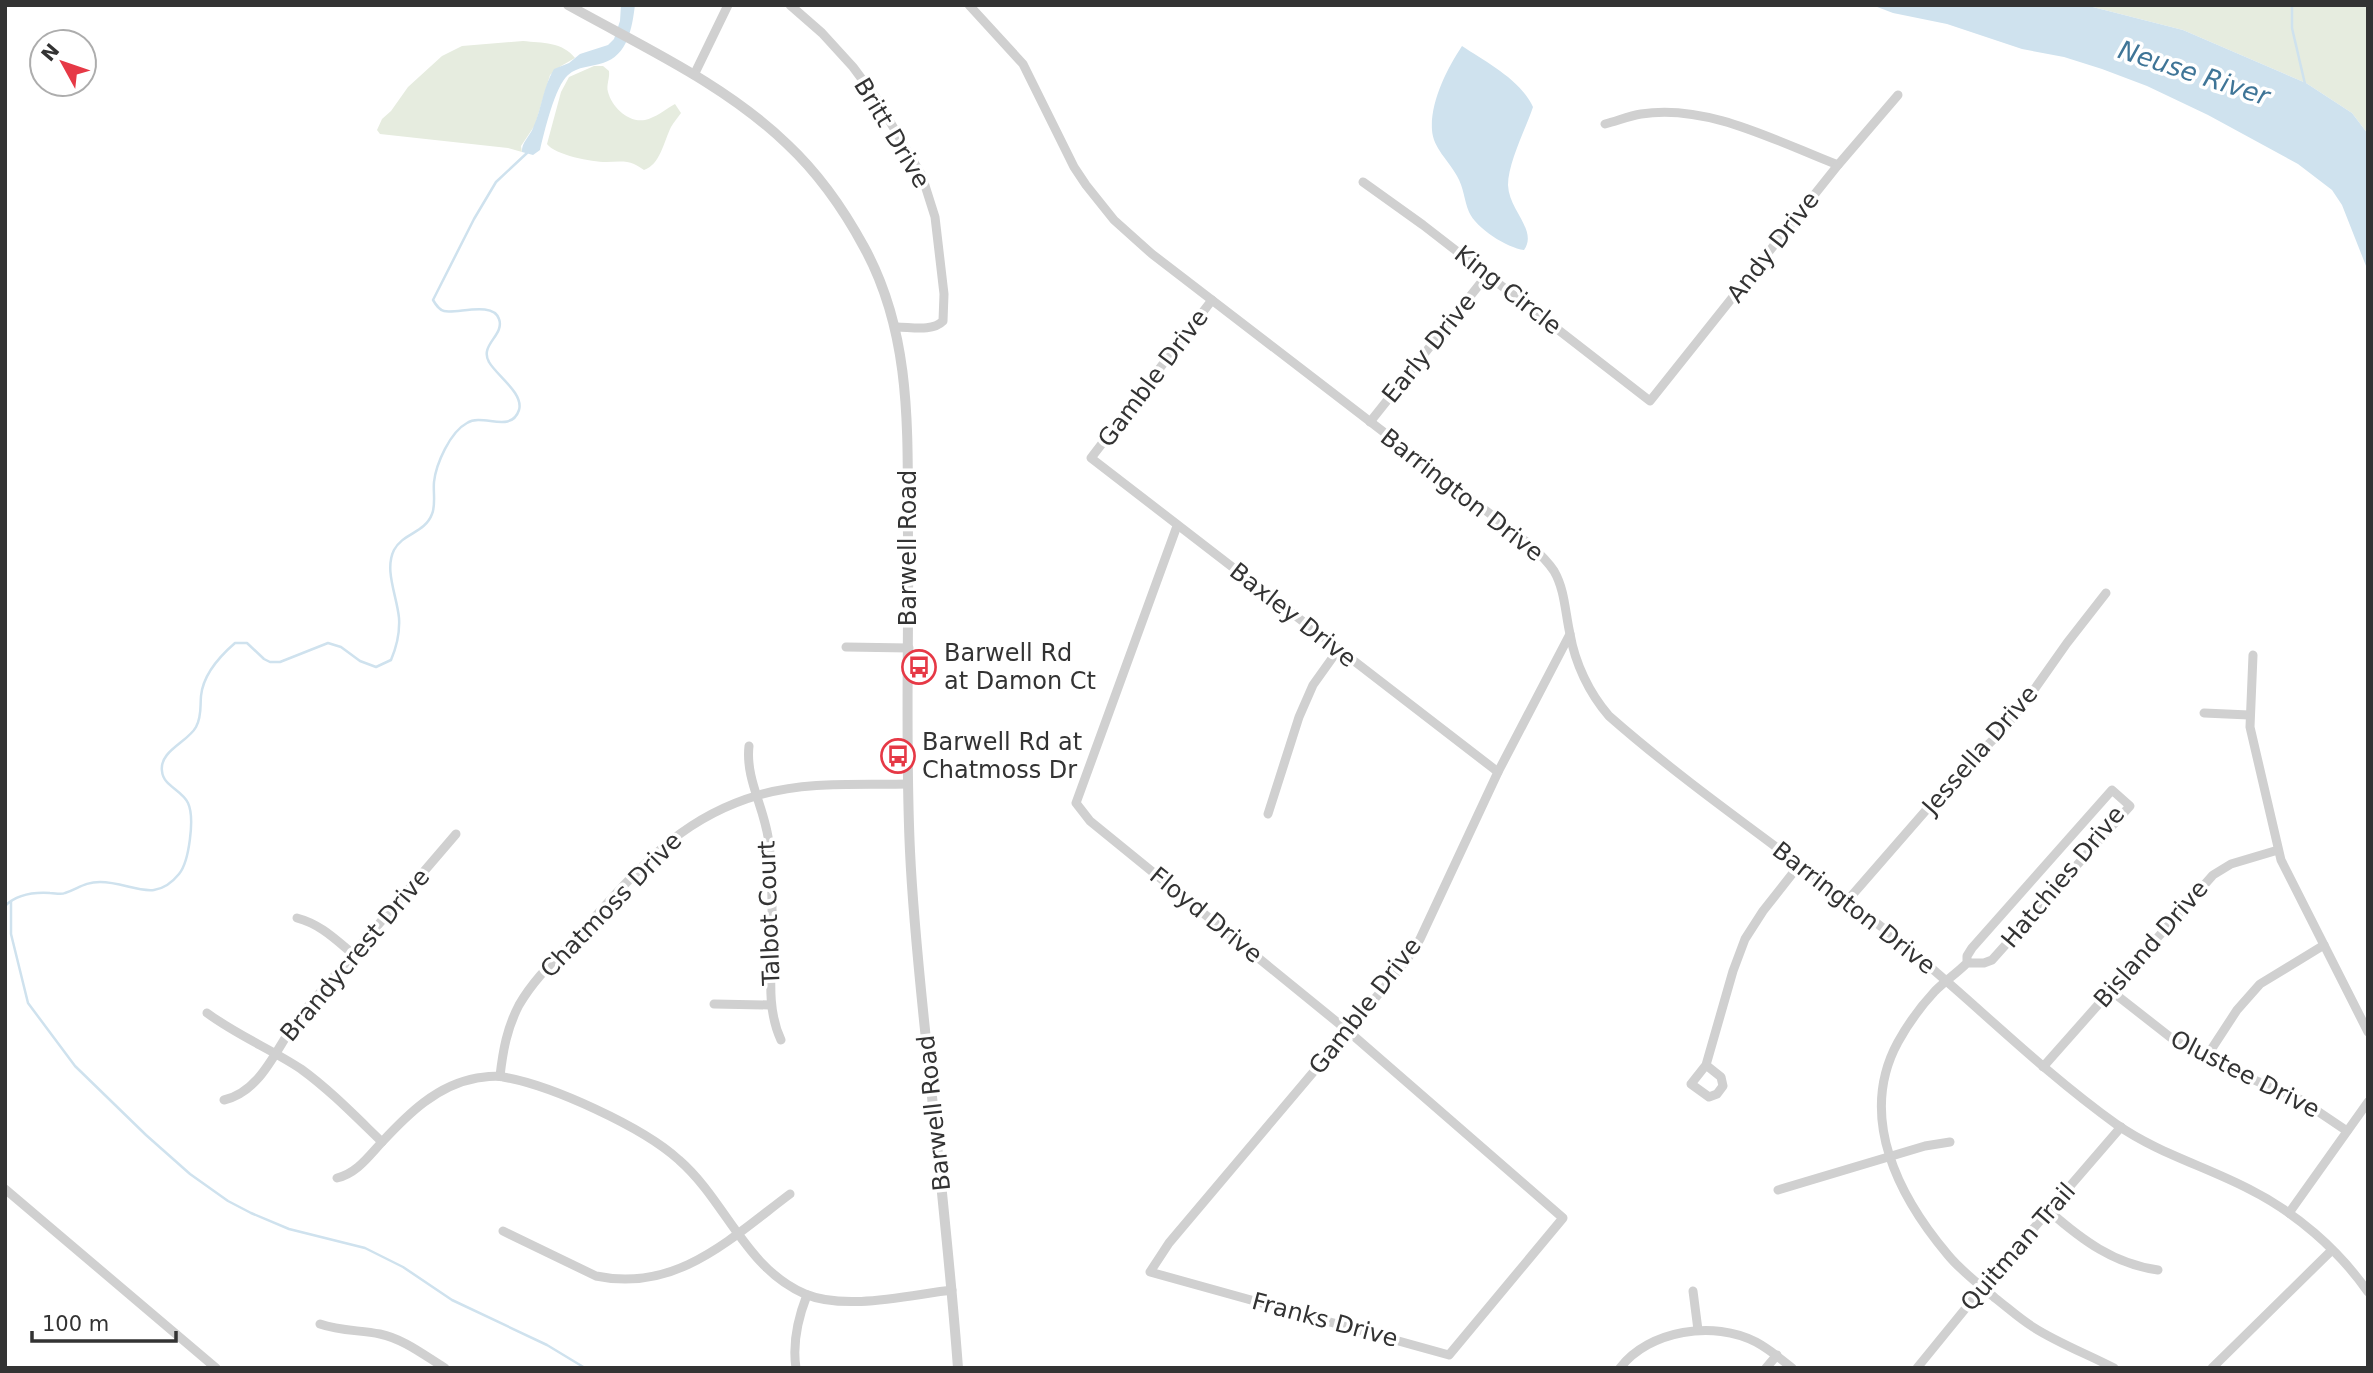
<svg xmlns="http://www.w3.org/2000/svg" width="2373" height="1373" viewBox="0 0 2373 1373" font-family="'DejaVu Sans',sans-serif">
<rect width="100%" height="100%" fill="#fff"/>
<g fill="#e6ecdf">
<polygon points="2085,5 2368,5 2368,134 2352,113 2306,83 2183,30"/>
<path d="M523,41C542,43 563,42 575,58L561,66L550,75L535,125L521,146L522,152L508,148L380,134L377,130L382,119L391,111L408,87L442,56L462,46Z"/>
<path d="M594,66H603L609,71C610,78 606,85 608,92C612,107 628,123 645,120C655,118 666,109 675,104L681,113C678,117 674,122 671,127C664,141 660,165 644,170C641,168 638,166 634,164C625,160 615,162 606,162C592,162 555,155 547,144L561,92L569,77Z"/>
</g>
<g fill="#cfe2ee">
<path d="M621,5H635C632,28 628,55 603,63C591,67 578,66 568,75C555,86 544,133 540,150L533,155L522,152C521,143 530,136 533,128C542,108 543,87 554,69L569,63L580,54L608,45L614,39L620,21Z"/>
<polygon points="1872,5 2085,5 2183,30 2306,83 2352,113 2368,134 2368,271 2342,205 2332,190 2298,164 2208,115 2147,86 2102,69 2064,57 2022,49 1947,24 1893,13"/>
<path d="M1462,46C1486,62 1521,80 1533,107C1526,128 1508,163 1508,185C1509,211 1538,230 1524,250C1507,248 1476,228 1469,212C1464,200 1464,188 1457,176C1449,161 1433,148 1432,130C1430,102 1447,69 1462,46Z"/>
</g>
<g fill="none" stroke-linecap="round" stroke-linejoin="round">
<g stroke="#cfe2ee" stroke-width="2.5">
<polyline points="2292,5 2292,28 2305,84"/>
<polyline points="11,901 11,934 28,1003 75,1066 146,1135 190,1174 228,1201 251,1213 289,1229 365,1248 403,1267 452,1300 547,1345 585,1368"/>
<path d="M5,906C16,895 34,892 50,893C55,893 61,895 65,893C78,889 84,882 100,882C132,882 154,905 179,874C189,862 195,818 188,803C182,790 163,786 162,771C159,751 188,742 196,727C202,716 200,706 201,696C203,675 220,656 235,643H247L264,659L270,662H280L328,643L341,647L360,661L376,667L391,660C397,646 400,633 399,618C397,596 384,570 394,550C403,533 425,533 432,514C436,505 433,492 434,482C436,464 450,432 467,423C483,413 511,434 519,410C524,393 496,375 489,362C479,345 505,335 499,319C493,301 457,314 444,311C439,310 436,305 433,300L474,219L496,182L527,153"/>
</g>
<g stroke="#d0d0d0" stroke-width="9">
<path d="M790,5L822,33L853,67L876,98L922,176L935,217L944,294L943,321C932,332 911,327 897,327"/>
<path d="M969,5L1023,64L1074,167L1086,185L1114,220L1152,254L1528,543C1538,552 1547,560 1554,571C1565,590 1565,612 1570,634C1575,663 1589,693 1609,716C1700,796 1803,863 1898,940C1972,1000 2038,1068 2116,1124C2157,1153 2205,1166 2249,1189C2295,1212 2338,1249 2368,1292"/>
<polyline points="694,75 728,5"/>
<path d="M1605,124C1617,121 1629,116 1641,114C1707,103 1778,142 1838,165"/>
<polyline points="1363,182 1423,225 1650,401 1838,165 1898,95"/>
<polyline points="1212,300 1091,458 1498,772"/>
<polyline points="1370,422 1487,275"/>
<polyline points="1177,526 1076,803 1090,821 1348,1031 1563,1218 1449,1355 1150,1272 1169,1243 1348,1031 1406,961 1420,939 1498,772 1570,634"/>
<polyline points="846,647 909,648"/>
<polyline points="2253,655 2250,727 2281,860 2368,1032"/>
<polyline points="2204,713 2249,715"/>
<path d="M749,746C745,780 766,810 769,844C773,878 772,911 772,945C771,977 767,1010 781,1040"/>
<polyline points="1268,814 1299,717 1313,685 1338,650"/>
<polyline points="1847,901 1955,777 2002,731 2024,704 2067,643 2106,593"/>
<path d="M297,918C320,924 335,939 353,954"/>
<path d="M1967,963H1984L1992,960L2130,806L2112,790L1972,948L1967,956V963C1957,973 1945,981 1935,991C1921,1006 1908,1024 1898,1042C1857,1117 1899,1197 1948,1255C1961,1271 1980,1285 1995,1298C2008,1308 2020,1319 2033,1327C2058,1343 2087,1354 2114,1368"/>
<polyline points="2110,990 2170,1037 2205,1059 2301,1100 2347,1131"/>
<polyline points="714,1004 771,1005"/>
<path d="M207,1013C238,1036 271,1049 301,1069C330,1090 356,1117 382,1142"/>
<polyline points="2205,1059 2237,1010 2260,984 2324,945"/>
<polyline points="1706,1065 1721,1077 1723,1086 1717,1094 1709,1097 1691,1084 1706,1065 1733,971 1745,939 1763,911 1800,864"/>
<polyline points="2043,1067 2213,875 2231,864 2278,850"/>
<path d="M500,1076C503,1050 507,1028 519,1005C535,977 560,955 581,932C637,872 676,819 759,795C807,781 858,785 907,784"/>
<path d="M224,1100C263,1091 277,1045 300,1016L456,834"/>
<path d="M337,1178C357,1173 368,1157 382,1142C408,1114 437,1085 477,1078C485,1077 495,1075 503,1077C551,1085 643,1127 679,1160C726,1201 745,1268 805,1294C846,1311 909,1295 952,1290"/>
<polyline points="5,1189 216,1368"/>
<polyline points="1778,1190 1925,1146 1950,1142"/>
<path d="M2049,1211C2082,1240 2114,1264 2158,1270"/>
<polyline points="2289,1213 2368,1102"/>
<path d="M503,1231L596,1276C676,1293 730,1239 790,1194"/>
<polyline points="1693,1291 1698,1330"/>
<path d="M320,1324C340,1331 360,1330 380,1334C404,1339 425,1356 445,1368"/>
<path d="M796,1368C792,1342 798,1318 807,1295"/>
<path d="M1620,1368C1649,1330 1714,1320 1756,1342C1769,1349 1780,1358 1792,1368"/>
<polyline points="1766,1368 1777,1355"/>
<polyline points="1917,1368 1983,1287 2121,1127"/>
<polyline points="2212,1368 2332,1250"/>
</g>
<path stroke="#d0d0d0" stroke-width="10" d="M568,5C643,47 725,84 787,144C818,173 844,210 864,247C914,338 907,438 908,538C909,642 905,747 910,851C913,917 920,983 927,1049C938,1155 950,1261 958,1368"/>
</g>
<defs>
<g id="bus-ring" transform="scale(1.75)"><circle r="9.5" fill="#fff" stroke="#e63946" stroke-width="1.5"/><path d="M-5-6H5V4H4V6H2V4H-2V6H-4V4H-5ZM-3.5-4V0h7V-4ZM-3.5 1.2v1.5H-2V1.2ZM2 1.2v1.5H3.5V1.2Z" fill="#e63946"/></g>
</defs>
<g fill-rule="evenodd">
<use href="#bus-ring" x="919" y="667"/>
<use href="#bus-ring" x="898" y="756"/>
</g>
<g text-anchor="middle" stroke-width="7" stroke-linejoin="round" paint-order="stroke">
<g font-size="24" fill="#333" stroke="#fff">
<text transform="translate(892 133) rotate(59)" y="8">Britt Drive</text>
<text transform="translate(1773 247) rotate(-52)" y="8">Andy Drive</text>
<text transform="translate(1508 290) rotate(38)" y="8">King Circle</text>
<text transform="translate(1429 348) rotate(-51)" y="8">Early Drive</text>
<text transform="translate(1153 378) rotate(-53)" y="8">Gamble Drive</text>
<text transform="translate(1462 495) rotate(38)" y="8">Barrington Drive</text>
<text transform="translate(908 548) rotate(-90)" y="8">Barwell Road</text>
<text transform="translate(1293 615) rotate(38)" y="8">Baxley Drive</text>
<text transform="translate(1980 750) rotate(-49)" y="8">Jessella Drive</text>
<text transform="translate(2063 877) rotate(-50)" y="8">Hatchies Drive</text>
<text transform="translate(611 905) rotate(-46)" y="8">Chatmoss Drive</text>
<text transform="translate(1854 908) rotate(38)" y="8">Barrington Drive</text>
<text transform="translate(769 913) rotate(-92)" y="8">Talbot Court</text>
<text transform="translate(1206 915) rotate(39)" y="8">Floyd Drive</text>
<text transform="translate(2151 944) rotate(-49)" y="8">Bisland Drive</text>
<text transform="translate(355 955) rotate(-50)" y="8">Brandycrest Drive</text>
<text transform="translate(1365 1006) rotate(-52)" y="8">Gamble Drive</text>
<text transform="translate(2245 1074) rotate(27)" y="8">Olustee Drive</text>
<text transform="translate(934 1113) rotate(-96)" y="8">Barwell Road</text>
<text transform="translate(2018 1247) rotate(-49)" y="8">Quitman Trail</text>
<text transform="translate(1325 1320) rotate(15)" y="8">Franks Drive</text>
</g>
<g font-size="24" fill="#333" stroke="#fff" text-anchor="start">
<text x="944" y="661">Barwell Rd<tspan x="944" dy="28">at Damon Ct</tspan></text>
<text x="922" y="750">Barwell Rd at<tspan x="922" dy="28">Chatmoss Dr</tspan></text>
</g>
<g font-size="26" font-style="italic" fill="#3f7597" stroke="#fff">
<text transform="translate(2194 73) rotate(18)" y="9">Neuse River</text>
</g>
</g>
<rect width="2373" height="1373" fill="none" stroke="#333333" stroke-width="14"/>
<g transform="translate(63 63) rotate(310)"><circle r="33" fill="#ffffff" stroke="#adadad" stroke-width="2"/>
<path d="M0-5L12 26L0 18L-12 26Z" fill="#e63946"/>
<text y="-10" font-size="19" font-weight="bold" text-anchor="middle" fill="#333333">N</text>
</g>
<path d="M32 1331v10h144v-10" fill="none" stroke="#333333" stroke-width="3.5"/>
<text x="42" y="1331" font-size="21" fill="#333333" stroke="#ffffff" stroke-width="5" paint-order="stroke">100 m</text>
</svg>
